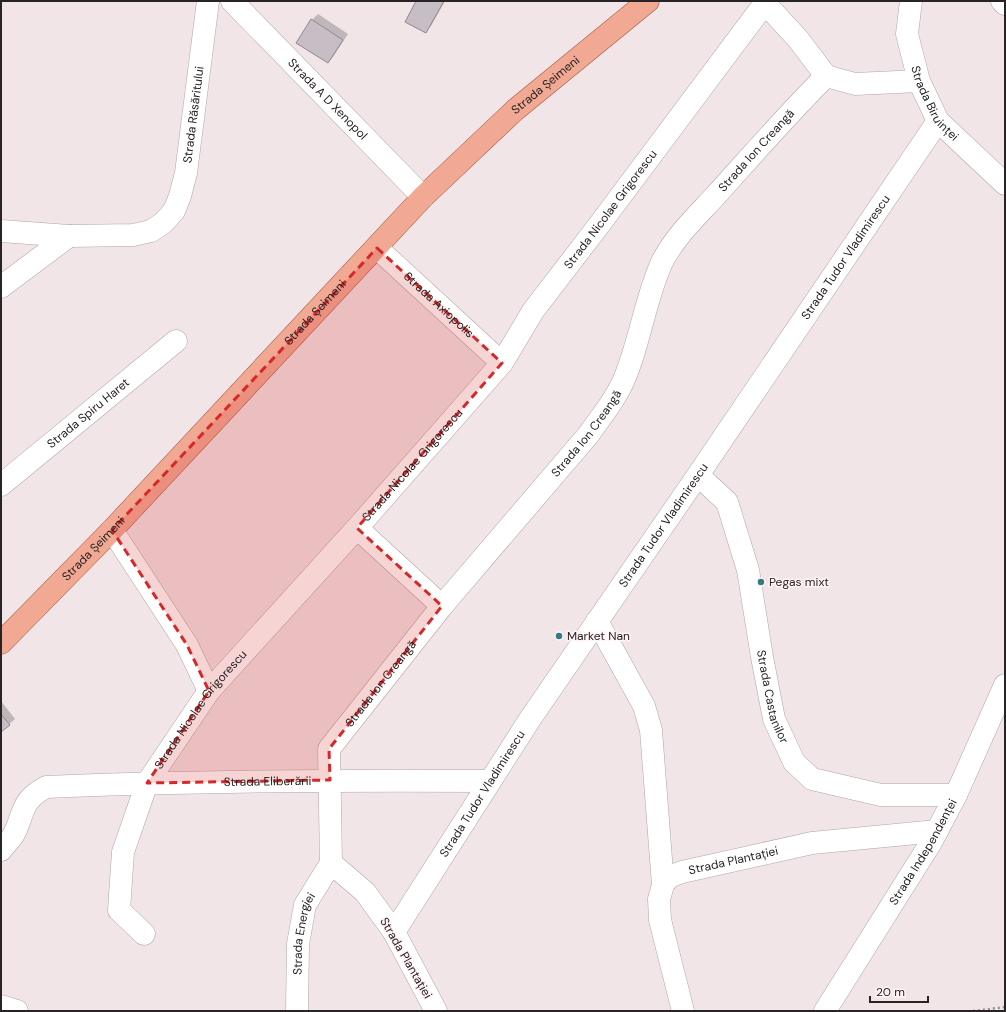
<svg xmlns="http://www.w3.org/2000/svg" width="1006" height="1012" viewBox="0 0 1006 1012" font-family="'DM Sans',sans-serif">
<rect width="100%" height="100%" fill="#f1e5e7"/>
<g fill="#0003">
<polygon points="418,1 445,1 431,26 426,32"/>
<polygon points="318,14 348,34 333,57 328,62 312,20"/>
<polygon points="1,701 15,719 1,731"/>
</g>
<g fill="#c7bec5" stroke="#91898f">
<polygon points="416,1 444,1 426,33 405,22"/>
<polygon points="311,19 343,40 328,63 296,43"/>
<polygon points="1,714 10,725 1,732"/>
</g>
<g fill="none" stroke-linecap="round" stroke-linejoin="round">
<g stroke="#b0a5a7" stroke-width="23">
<g id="minor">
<path id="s1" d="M232,1L423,197"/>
<polyline points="763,1 798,39 826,76 855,84 919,81"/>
<path id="s2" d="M911,1L907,34L911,50L919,81L938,121L1005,184"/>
<polyline points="1002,1 1005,4"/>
<path id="s3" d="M1,231L69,236L133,235L151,231L163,223L174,211L180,196L186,173L208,1"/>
<path id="s4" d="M377,248L502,363"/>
<polyline points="1,287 69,236"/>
<path id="s5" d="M698,475L727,502L748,570L762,657L774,719L794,762L812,779L881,795H956"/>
<path id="s6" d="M1,485L176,341"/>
<polyline points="357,528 442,606"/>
<polyline points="112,530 187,645 209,691"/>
<polyline points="597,621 644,706 651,730 663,885"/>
<path id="s7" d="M1,850C5,844 12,839 15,832C25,810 21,801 46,787C193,781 341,780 489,781"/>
<path id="s8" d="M394,932L530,719L698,475L938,121"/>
<path id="s9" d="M144,934L119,910L123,852L147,783L209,691L357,528L502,363L533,311L596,229L765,3"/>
<polyline points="1,1006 17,1011"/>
<path id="s10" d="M297,1011L298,944L305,905L331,863"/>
<path id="s11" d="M436,1011L394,932L365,892L331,863L329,749L442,606L589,434C603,414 619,395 627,372C641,336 646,297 662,262C675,236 698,215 717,194C753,154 788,114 826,76"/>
<path id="s12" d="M683,1011L660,920L659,899L663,885L669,877L682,872L812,843L937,831"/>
<path id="s13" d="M825,1011L930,844L956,795L1005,685"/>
</g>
</g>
<g stroke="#a4553e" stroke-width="23">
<g id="major">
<path id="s14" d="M1,643L112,530L423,197L515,110L648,1"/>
</g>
</g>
<polyline stroke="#999092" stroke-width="2.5" stroke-dasharray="2 3" stroke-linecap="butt" points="973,1011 1005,1007"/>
<use href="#minor" stroke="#fff" stroke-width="22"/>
<use href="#major" stroke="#f1a994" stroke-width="22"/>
</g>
<path fill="#d62828" fill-opacity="0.2" stroke="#d62828" stroke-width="3" stroke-dasharray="8 5" stroke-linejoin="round" d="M377,248L502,363L357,528L442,606L329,749L330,780L147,783L209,691L187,645L112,530Z"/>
<g fill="#337b83" stroke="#fff3f5" stroke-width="1.5">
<circle cx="761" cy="582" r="4"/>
<circle cx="559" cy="636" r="4"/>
</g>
<g text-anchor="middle" stroke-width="3" stroke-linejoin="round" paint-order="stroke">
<g font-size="12" fill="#282324" stroke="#fff3f5">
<text dy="4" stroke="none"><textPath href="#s14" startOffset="780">Strada Șeimeni</textPath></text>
<text dy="4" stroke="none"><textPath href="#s1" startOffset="137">Strada A D Xenopol</textPath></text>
<text dy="4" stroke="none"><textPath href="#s2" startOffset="109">Strada Biruinței</textPath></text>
<text dy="4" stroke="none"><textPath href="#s3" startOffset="280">Strada Răsăritului</textPath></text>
<text dy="4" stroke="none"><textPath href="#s11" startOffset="1041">Strada Ion Creangă</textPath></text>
<text dy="4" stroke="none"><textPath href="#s9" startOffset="905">Strada Nicolae Grigorescu</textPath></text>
<text dy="4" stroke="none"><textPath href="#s8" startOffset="812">Strada Tudor Vladimirescu</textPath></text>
<text dy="4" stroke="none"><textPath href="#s4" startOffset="84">Strada Axiopolis</textPath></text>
<text dy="4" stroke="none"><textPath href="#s14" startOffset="456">Strada Șeimeni</textPath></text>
<text dy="4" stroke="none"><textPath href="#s6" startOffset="113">Strada Spiru Haret</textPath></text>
<text dy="4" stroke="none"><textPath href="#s11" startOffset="705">Strada Ion Creangă</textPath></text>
<text dy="4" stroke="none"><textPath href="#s9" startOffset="581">Strada Nicolae Grigorescu</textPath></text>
<text dy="4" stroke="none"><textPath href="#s8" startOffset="488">Strada Tudor Vladimirescu</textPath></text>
<text dy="4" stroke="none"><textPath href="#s14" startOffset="132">Strada Șeimeni</textPath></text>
<text dy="4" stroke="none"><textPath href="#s11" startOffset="381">Strada Ion Creangă</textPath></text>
<text dy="4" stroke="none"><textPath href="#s5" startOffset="240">Strada Castanilor</textPath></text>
<text dy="4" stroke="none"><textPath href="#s9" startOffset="257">Strada Nicolae Grigorescu</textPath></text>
<text dy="4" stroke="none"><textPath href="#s7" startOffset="301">Strada Eliberării</textPath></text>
<text dy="4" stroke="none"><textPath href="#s8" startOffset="164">Strada Tudor Vladimirescu</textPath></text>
<text dy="4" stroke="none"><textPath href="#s13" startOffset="187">Strada Independenței</textPath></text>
<text dy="4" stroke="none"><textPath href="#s12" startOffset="206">Strada Plantației</textPath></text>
<text dy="4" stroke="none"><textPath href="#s10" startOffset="78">Strada Energiei</textPath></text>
<text transform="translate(406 958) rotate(60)" y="4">Strada Plantației</text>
</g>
<g font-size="12" fill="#282324" stroke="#fff3f5" text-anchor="start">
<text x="769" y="586">Pegas mixt</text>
<text x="567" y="640">Market Nan</text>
</g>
</g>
<rect width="1006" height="1012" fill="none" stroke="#282324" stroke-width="4"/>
<path d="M870 996v6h58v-6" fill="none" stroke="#282324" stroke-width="2"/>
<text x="876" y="996" font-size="12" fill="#282324" stroke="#fff3f5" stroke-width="3" paint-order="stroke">20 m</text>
</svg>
